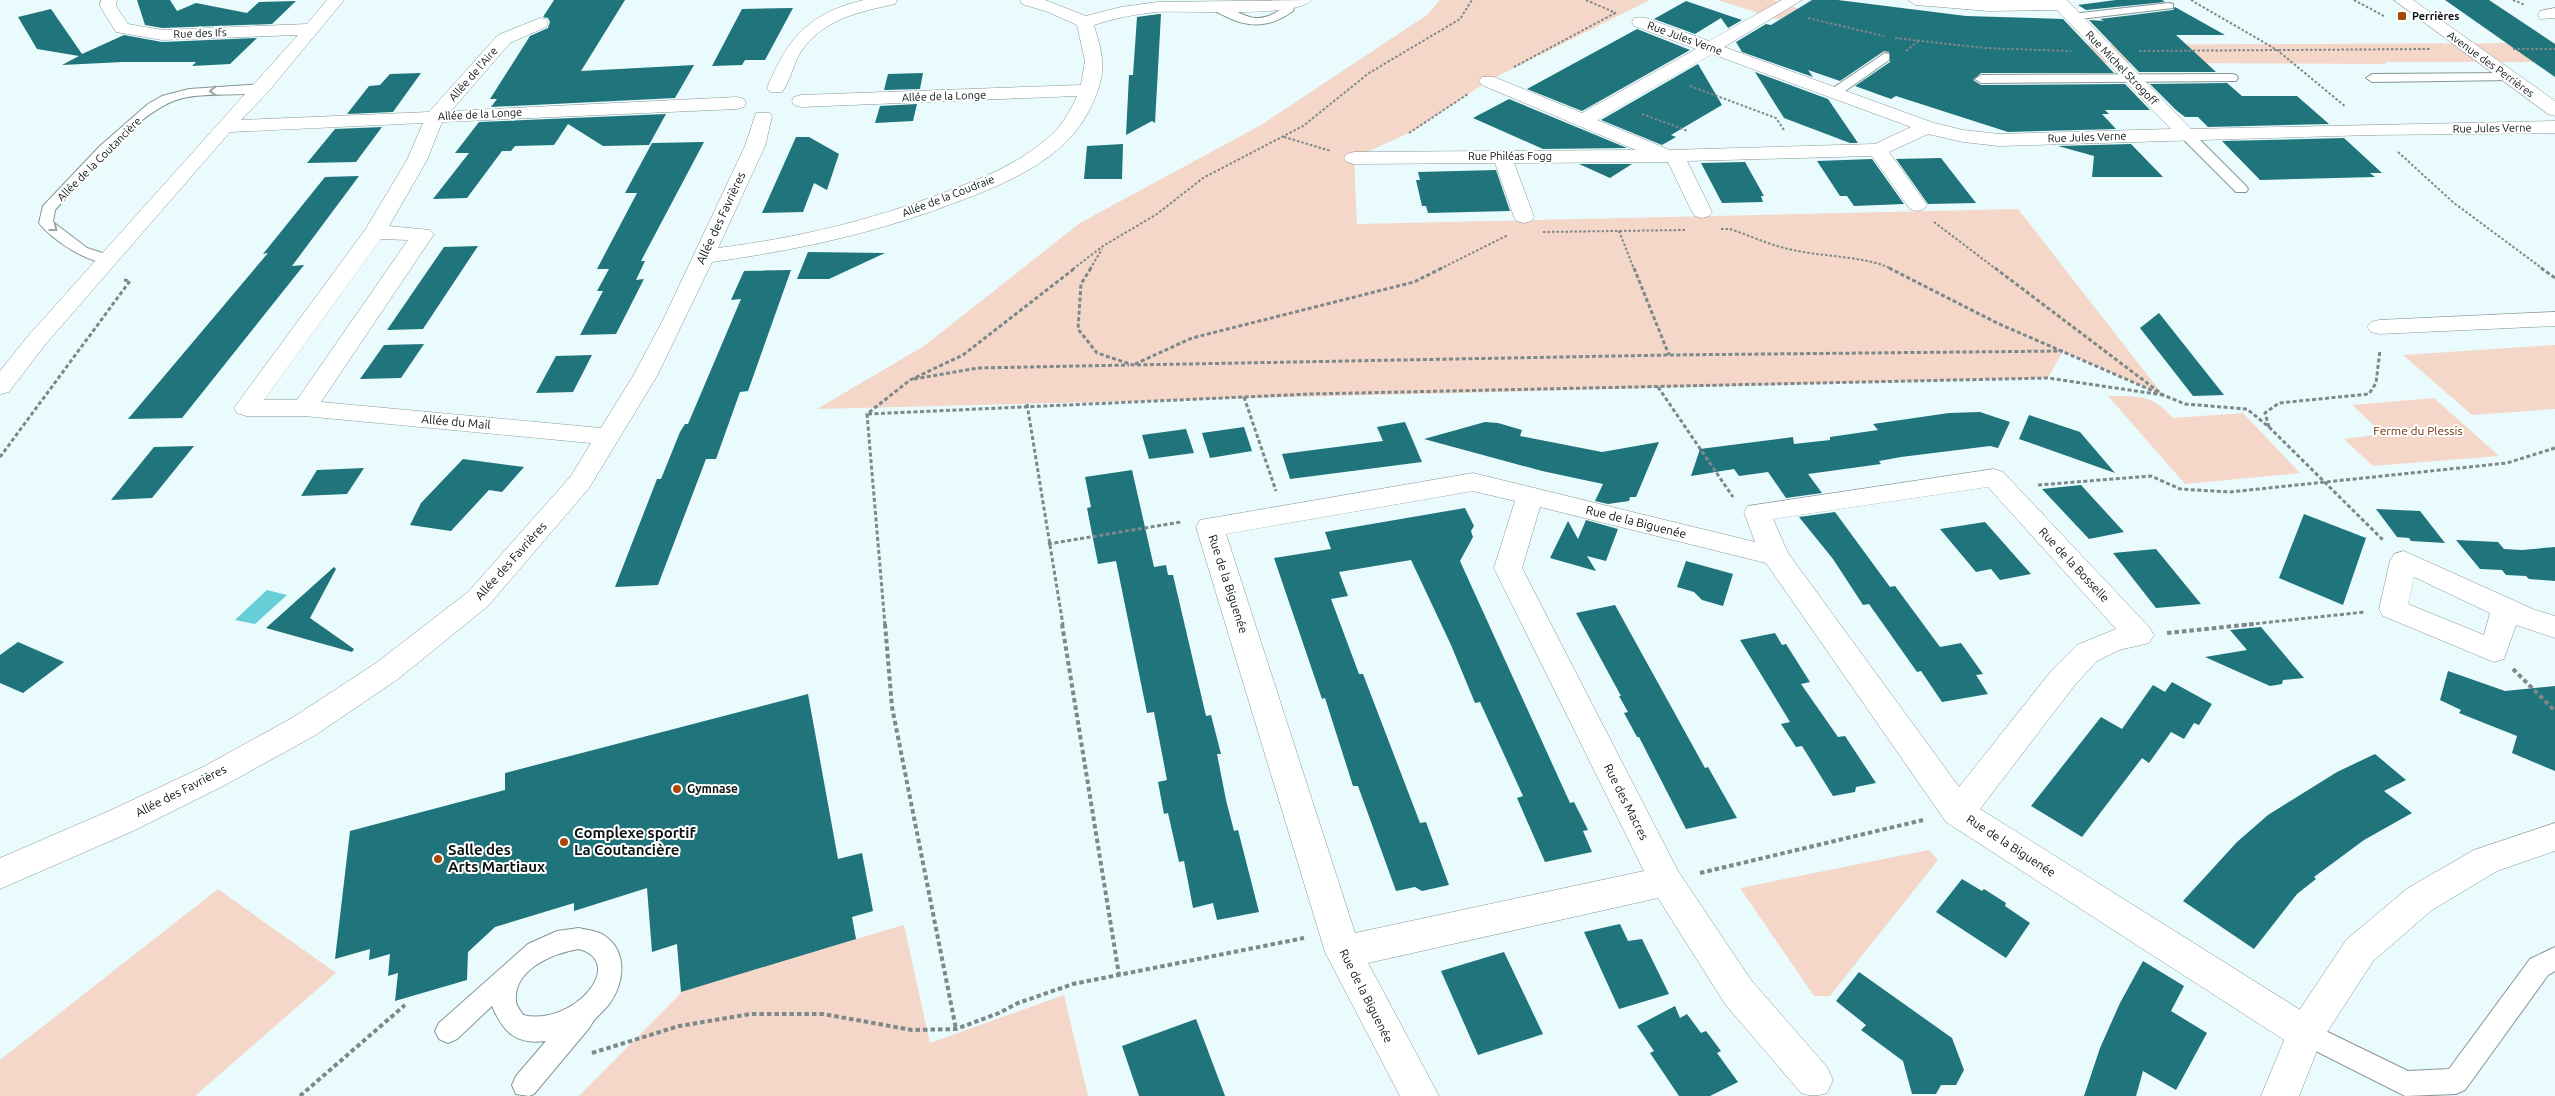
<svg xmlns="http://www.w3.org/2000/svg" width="2555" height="1096" viewBox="0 0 2555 1096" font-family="Ubuntu,sans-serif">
<rect width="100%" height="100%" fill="#e9fbfc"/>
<g fill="#f5d7c9">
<polygon points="1440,0 1650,0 1488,81 1413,131 1354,158 1357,224 2018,209 2163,395 2063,351 2048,378 817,409 924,346 1080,223 1261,125 1427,15"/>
<polygon points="1718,0 1773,0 1824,17 2013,45 2555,43 2555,62 2385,62 2387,64 1946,62 1939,71"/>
<polygon points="2555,345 2555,409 2472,415 2403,355"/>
<path d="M2108,396C2138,396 2152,394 2173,418L2243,413L2300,473L2185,484Z"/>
<polygon points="2434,398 2499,456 2373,466 2344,439 2383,434 2352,405"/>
<polygon points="1929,850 1938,860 1830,996 1814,996 1740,888"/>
<polygon points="842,858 856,939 904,925 930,1043 1064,995 1088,1096 579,1096 681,993 677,944"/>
<polygon points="218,889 336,973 195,1096 0,1096 0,1060"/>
</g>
<polygon fill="#65ced6" points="267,590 287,595 255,624 235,620"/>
<g fill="#20747b">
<polygon points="137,0 170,0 177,11 196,3 247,13 259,2 296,1 272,24 162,28 145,25"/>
<polygon points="554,0 625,0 581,71 694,65 675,98 491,107 497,99 490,99 530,36 548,28 550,22 548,18 543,17"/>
<polygon points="1812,0 1838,0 1966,16 2063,19 2114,73 1981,73 1973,80 1981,85 2125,84 2150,110 2105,110 2109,114 2102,114 2116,129 2008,132 1896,96 1891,99 1855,86 1890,62 1889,52 1884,51 1840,81 1808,70 1813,77 1742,52 1736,42 1766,24 1771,25"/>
<polygon points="2116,0 2162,0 2165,2 2086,10 2078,5"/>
<polygon points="2445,0 2489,0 2555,44 2555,77"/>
<polygon points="1686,1 1727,15 1742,20 1728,28 1721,18 1695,34 1654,19"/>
<polygon points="2175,7 2225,35 2176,35 2216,72 2139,72 2089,20 2104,21 2100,19 2173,10"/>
<polygon points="793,8 765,60 745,60 742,65 712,66 742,9"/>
<polygon points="51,9 82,54 124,35 162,42 257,38 230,64 192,66 196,62 123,62 62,65 79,56 37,49 18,17"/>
<polygon points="1159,14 1161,14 1155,123 1152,121 1126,135 1129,75 1133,75 1137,17"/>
<polygon points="1637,29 1690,50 1582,111 1527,89"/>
<polygon points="1698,64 1722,105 1671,135 1676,137 1662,145 1601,120"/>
<polygon points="1755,72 1828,99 1858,143 1850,143 1784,118"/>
<polygon points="421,73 393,112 347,114 369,86 380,85 390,74"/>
<polygon points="923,73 920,89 884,90 888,74"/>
<polygon points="2227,83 2242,96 2297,96 2329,124 2208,127 2198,117 2185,117 2176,110 2150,84"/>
<polygon points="1509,99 1627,148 1543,149 1473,118"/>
<polygon points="917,104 913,121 875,123 880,106"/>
<polygon points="666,114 649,145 603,146 568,124 554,145 515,146 511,151 502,151 467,198 433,199 469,153 455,153 479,122"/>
<polygon points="382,127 356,162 307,163 335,129"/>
<polygon points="796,137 809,137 839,154 827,190 814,183 803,212 762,213"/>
<polygon points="2344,138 2382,173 2370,173 2375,177 2260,180 2222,141"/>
<polygon points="704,142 641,261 645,261 636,280 644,279 616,334 580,335 603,291 597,291 609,269 597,269 637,193 625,193 652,143"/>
<polygon points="1123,144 1122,179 1084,179 1087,146"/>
<polygon points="2131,144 2163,177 2092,177 2094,156 2058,146"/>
<polygon points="1941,158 1976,203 1928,204 1896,159"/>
<polygon points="1872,159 1904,204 1854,206 1847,196 1840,196 1817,161"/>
<polygon points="1745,162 1764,196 1761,196 1763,202 1722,203 1701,163"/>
<polygon points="1579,164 1632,164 1610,178"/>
<polygon points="1496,170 1510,211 1428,213 1426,206 1422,206 1416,180 1420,180 1418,172"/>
<polygon points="359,176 292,266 304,265 182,418 128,419 268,253 263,254 325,177"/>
<polygon points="478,246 423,329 387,330 444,247"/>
<polygon points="808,252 885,253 829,279 797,279"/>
<polygon points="791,270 748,391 740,392 716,459 706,459 658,585 615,587 657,479 661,479 680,432 685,424 688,424 741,299 731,300 744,271"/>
<polygon points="2159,313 2224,395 2193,396 2140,328"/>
<polygon points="424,344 401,378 360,379 384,345"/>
<polygon points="592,355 573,392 536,393 556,356"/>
<polygon points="1980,412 2010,422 1998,448 1990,446 1901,457 1879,461 1881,464 1808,474 1822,493 1786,498 1768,472 1739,476 1734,469 1691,476 1700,449 1793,437 1794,444 1830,440 1830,437 1878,430 1873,424 1949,413"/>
<polygon points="2029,415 2080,432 2115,473 2019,439"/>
<polygon points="1405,422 1422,462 1290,479 1282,454 1383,441 1377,427"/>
<polygon points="1485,422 1498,423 1522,430 1520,436 1602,452 1659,442 1636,497 1630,497 1629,501 1608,504 1595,501 1603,484 1542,471 1424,439"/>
<polygon points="1244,427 1252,451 1210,458 1202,433"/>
<polygon points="1186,429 1194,453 1149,459 1142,435"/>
<polygon points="194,446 152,498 111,500 154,447"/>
<polygon points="463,459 524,467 502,492 489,490 451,531 410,525 421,503"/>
<polygon points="364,468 347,494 301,496 317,470"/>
<polygon points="1132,470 1154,567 1166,565 1168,575 1173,575 1206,716 1211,715 1221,754 1217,754 1226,800 1234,831 1238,830 1259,912 1217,920 1213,903 1193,908 1184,861 1179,862 1168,813 1164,814 1158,782 1167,780 1154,712 1147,713 1116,561 1098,564 1087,508 1091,507 1085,477"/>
<polygon points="2081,485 2124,532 2089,539 2042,489"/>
<polygon points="1465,508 1474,526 1471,531 1473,537 1460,561 1570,803 1574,802 1588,830 1583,831 1592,852 1545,862 1517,798 1523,796 1480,702 1475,703 1451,645 1411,560 1339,572 1348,596 1331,599 1359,674 1363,674 1420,823 1426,822 1449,885 1422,891 1415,887 1396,891 1358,786 1353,786 1325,698 1322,699 1274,558 1331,549 1325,532"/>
<polygon points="2376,509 2420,511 2445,543 2411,541 2409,538 2397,537"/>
<polygon points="1835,512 1890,587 1895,586 1940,647 1961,643 1983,674 1976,675 1988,694 1942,702 1921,671 1917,672 1869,604 1863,605 1833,559 1799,517"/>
<polygon points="2304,514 2366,538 2343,605 2279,578"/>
<polygon points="1586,520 1618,529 1606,561 1587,556 1596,571 1550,558 1568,521 1578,539"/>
<polygon points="1985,522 2031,574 2000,580 1991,569 1976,572 1940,529"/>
<polygon points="2456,540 2498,542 2504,549 2522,550 2555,547 2555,581 2529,579 2526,576 2506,575 2502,570 2480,569"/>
<polygon points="2156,549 2201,604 2156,608 2113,553"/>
<polygon points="1686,561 1733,574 1723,606 1702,600 1694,592 1677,587"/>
<polygon points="334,567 336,569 310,618 354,649 352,652 266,628"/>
<polygon points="1615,605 1705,768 1708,767 1737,818 1686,829 1639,737 1637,737 1624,713 1628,712 1619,696 1621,696 1576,613"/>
<polygon points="2261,627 2304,678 2283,680 2282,684 2270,686 2205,657 2247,650 2230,630"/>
<polygon points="1775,633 1782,645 1786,644 1810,682 1801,684 1838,737 1845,736 1876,783 1856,787 1855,792 1833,796 1802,746 1796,747 1781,724 1790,722 1740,640"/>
<polygon points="18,642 64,662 23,693 0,683 0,655"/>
<polygon points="2448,671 2505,691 2555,686 2555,771 2512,753 2517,736 2459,713 2461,710 2440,700"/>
<polygon points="2172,682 2212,704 2199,725 2194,723 2184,739 2171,732 2149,763 2142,758 2082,837 2031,806 2101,717 2122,729 2153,685 2165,692"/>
<polygon points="808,694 838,859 862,853 873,911 852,917 856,939 681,992 677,944 652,952 647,888 574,911 574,903 495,927 468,952 467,980 395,1001 398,973 388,976 390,954 369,960 370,949 335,959 350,831 505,790 505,773"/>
<polygon points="2375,754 2406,780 2384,791 2412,813 2364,840 2314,877 2316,879 2297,894 2254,949 2183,901 2237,842 2268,815 2337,772"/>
<polygon points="1962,879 1982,891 1984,889 2006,903 2005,906 2030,923 2006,958 1936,912"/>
<polygon points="1620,924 1628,941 1642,939 1669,994 1619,1009 1584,932"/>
<polygon points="1504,952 1543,1034 1478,1055 1441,971"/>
<polygon points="2143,961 2184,986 2171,1011 2207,1033 2176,1090 2143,1071 2136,1096 2084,1096 2100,1048 2120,1003"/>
<polygon points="1859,972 1952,1038 1964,1070 1956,1085 1941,1085 1936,1094 1912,1094 1903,1061 1861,1030 1866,1025 1836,1001"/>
<polygon points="1675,1006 1680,1018 1687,1014 1701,1033 1706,1031 1721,1051 1717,1053 1738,1082 1710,1096 1679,1096 1650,1053 1654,1051 1637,1026"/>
<polygon points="1196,1019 1225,1096 1139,1096 1122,1046"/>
</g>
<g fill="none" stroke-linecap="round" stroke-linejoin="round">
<g stroke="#869698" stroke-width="2">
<g id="service">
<path d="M1289,1L1295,4L1293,11C1271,27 1250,29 1225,16C1219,13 1213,11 1208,6L1214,3C1244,10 1251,30 1283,8L1285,2Z"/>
<polygon points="2169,3 2173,4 2173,8 2072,20 2066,17 2072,14"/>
<polygon points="1885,53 1889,54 1889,60 1838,96 1830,96 1828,93 1830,90"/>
<polygon points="2508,73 2514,77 2512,80 2372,82 2366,78 2372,74"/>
<polygon points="2232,74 2236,75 2238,78 2236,81 1981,83 1975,79 1981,75"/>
<path d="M262,84L268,88L266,91C240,97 210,92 183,98C139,108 86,177 55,210L53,222L87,248L112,256L114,259L112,262C92,267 51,239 39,223L43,206L100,146L148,104L162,96L189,89Z"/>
<polygon points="2186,130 2191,131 2246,186 2248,189 2246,192 2236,192 2181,137 2179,134 2181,131"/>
<path d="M579,928C586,930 599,931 605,936C628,952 624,983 610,1003C604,1012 594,1017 590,1027L534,1094L529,1096L516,1094L512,1085L516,1076L546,1041C516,1045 503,1032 492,1006L457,1039L448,1043L439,1039L435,1031L439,1023L528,944L557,931ZM579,949C628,963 573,1027 523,1015C521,1011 516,1006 516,1001C513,969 554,953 579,949Z"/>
<polygon points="2555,947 2555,971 2548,975 2465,1090 2456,1094 2405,1096 2296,1041 2292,1033 2296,1025 2305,1021 2408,1071 2449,1069 2530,959"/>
</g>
</g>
<g stroke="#869698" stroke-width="1">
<g id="minor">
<path d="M101,0H117L116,6L128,24L162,30L307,24L327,0H344L268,92L241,120L429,112L498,35L540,18L546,19L548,23L546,27L510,43L451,111L737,97L744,99L746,103L744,107L737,109L442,122L427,160L389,226L430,230L434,234L321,402L601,428L633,376L663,320L745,146L756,113H770L772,117L765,146L718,248C797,238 868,221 943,193C983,178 1027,161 1058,128C1066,119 1072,107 1077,96L801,107L794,105L792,101L794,97L801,95L1081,85L1085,61L1077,25L1048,12L1022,4L1020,0H1045L1086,16L1121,7L1158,2L1311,0C1299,18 1184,10 1158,12C1136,14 1115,18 1094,25C1098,40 1104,56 1102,73C1099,95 1086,120 1071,137C1041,169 997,187 957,202C876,233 798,250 712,262L657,376L589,488L488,606L398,679L314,736L225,785L133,831L0,889V858L109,811L203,767L292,718L376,663L468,592L571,476L591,443L304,416H246L237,413L234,408L365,230L407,160L423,123L230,132L44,346L9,392L0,394V371L28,336L298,35L162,40L122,33L116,32L100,6ZM381,239L408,240L297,400H264Z"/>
<path d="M864,0H897L895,4C859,12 822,19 800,53C793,65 791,80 782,92H770L767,88C788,37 809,13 864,0Z"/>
<path d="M1782,0H1802L1724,47L1934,123L1963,130L1999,134L2171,129L2057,10L1989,11L1916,5L1908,0H2067L2191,129L2555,121V133L2371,135L1999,146L1963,142L1928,134L1889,152L1927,205L1924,209L1917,211L1910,209L1872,156L1687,161L1712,212L1709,216L1702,218L1695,216L1692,212L1668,162L1514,163L1534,217L1531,221L1524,223L1517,221L1514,217L1495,163L1354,164L1347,162L1344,158L1347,154L1354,152L1636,150L1482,85L1479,81L1482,77H1494L1582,113L1696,49L1634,26L1632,22L1634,18H1646L1709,41ZM1712,54L1911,127L1875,144L1670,150L1597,120Z"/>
<polygon points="2555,8 2555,18 2540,19 2538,15 2540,11"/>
<polygon points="2555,312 2555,326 2379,334 2371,332 2367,327 2371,322 2379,320"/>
<path d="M1994,469L2003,472L2149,627L2154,635L2149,643L2119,650L2097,661L2074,686L1980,809L2318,1021L2324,1033L2318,1045L2305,1050L2292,1045L1946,822L1766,563L1540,507L1522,568L1678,871L1751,980L1827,1067L1833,1080L1827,1093C1818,1096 1810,1096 1801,1093L1725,1004L1658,898L1368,963L1439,1096H1400L1325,952L1196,527L1200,520L1473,473L1755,542L1744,512L1748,506ZM1988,487L2116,629L2077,645L2052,670L1959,787L1788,553L1773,519ZM1473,491L1515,501L1494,568L1644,871L1355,933L1226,534Z"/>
<path d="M2404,551L2535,610L2555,616V638L2516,625L2504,659L2494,662L2383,616L2379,609L2390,561L2394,554ZM2414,577L2490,613L2484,635L2408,604Z"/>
</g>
</g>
<g stroke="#869698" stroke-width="1">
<g id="tertiary">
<polygon points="2394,0 2413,0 2555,101 2555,116 2548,114"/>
<polygon points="2555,823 2555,851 2497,871 2432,910 2373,961 2320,1043 2299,1096 2261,1096 2292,1021 2347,939 2408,888 2474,850"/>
</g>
</g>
<g stroke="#7c8889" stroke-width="2" stroke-dasharray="2.5 2" stroke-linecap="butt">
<polyline points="1586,0 1616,13"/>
<polyline points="2191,0 2277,50 2346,107"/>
<polyline points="2354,0 2384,16"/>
<polyline points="2513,0 2525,5"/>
<polyline points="1808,18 1884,36"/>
<polyline points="1895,38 1984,48 2071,51"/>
<polyline points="2513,49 2555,49"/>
<polyline points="1906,51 1918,41"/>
<polyline points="2139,51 2431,49"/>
<polyline points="1514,67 1617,12"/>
<polyline points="1690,86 1776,118 1784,130"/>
<polyline points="1642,114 1688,131"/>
<polyline points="1409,133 1468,94"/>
<polyline points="1284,137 1331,151"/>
<polyline points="2398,152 2454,203 2543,269"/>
<polyline points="1934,222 1996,269"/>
<polyline points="1721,229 1730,229"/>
<path d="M1730,229C1751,236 1772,246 1793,250C1823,257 1866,256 1892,269"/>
<polyline points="1619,231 1634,269"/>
<polyline points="1543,232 1685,230"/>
<polyline points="1073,269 1103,246 1157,214 1203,178 1303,126 1369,73 1460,19 1472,0"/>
<polyline points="1090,269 1102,249"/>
<polyline points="1440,269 1508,235"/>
</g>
<g stroke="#7c8889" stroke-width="3" stroke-dasharray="4 2.5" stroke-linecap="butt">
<polyline points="1091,268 1081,284 1078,329 1097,353 1133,365 1669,355 2063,351"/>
<polyline points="1634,268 1669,355"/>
<polyline points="1889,268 1997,323 2158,393"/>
<polyline points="1995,268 2163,395 2185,404 2247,409 2269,427 2384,541"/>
<polyline points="2541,268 2555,278"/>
<polyline points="1135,364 1192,338 1414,282 1442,268"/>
<polyline points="914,379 978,368 1129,365"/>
<polyline points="1658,387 1733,497"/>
<polyline points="1244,397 1276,491"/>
<polyline points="1027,404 1063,625"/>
<polyline points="868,414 1310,394 2048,378 2163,395"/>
<polyline points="2269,427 2265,413 2279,403 2369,394 2376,383 2380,350"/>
<polyline points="0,457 130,281 124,280"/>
<polyline points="2038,485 2151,476 2180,489 2230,492 2507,463 2555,448"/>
<polyline points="1048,544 1181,522"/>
<polyline points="885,625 867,414 910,380 963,355 1075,268"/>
<polyline points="2243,625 2365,612"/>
</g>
<g stroke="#7c8889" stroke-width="4" stroke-dasharray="4.5 3" stroke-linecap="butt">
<polyline points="885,624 892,707 956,1029"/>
<polyline points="1062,624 1119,975"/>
<polyline points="2167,633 2254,624"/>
<polyline points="2513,669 2555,711"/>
<polyline points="1700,873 1923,820"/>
<polyline points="592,1053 679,1026 751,1014 823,1014 912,1030 956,1029 999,1013 1018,1003 1073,984 1304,938"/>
<polyline points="300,1096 405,1005"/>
</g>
<use href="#service" fill="#fff" fill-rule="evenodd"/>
<use href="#minor" fill="#fff" fill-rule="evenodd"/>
<use href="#tertiary" fill="#fff" fill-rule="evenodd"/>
</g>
<defs><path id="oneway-chevron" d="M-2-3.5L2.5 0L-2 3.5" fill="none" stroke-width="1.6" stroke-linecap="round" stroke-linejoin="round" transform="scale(1.25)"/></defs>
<g stroke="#9ea1a1">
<use href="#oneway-chevron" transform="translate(213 91) rotate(177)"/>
<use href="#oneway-chevron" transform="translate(54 228) rotate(38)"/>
</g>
<g fill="#a94804" stroke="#fff" stroke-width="2">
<rect x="2397" y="11" width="10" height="10" rx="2.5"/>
<circle cx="677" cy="789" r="5"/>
<circle cx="564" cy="842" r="5"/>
<circle cx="438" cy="859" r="5"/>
</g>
<g text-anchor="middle" stroke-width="4" stroke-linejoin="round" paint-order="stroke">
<g font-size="11" font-weight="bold" fill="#0d1313" stroke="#fff" text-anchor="start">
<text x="2412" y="20">Perrières</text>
</g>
<g font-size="11" fill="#0d1313" stroke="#fff">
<text transform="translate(200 33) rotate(-2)" y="4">Rue des Ifs</text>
<text transform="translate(1685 38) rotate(20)" y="4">Rue Jules Verne</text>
<text transform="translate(2491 64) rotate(36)" y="4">Avenue des Perrières</text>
<text transform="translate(2122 68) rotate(46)" y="4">Rue Michel Strogoff</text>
<text transform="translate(473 74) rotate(-49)" y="4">Allée de l'Aire</text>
<text transform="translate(944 96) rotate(-2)" y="4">Allée de la Longe</text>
<text transform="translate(480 114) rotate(-3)" y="4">Allée de la Longe</text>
<text transform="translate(2492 128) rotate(-1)" y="4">Rue Jules Verne</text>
<text transform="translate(2087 137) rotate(-2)" y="4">Rue Jules Verne</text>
<text x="1510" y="160">Rue Philéas Fogg</text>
<text transform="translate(99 159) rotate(-45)" y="4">Allée de la Coutancière</text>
<text transform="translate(948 196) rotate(-21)" y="4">Allée de la Coudraie</text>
</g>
<g font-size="12" fill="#0d1313" stroke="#fff">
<text transform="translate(721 218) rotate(-65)" y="4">Allée des Favrières</text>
<text transform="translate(456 422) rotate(5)" y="4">Allée du Mail</text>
<text transform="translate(1636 522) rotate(14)" y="4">Rue de la Biguenée</text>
<text transform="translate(511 561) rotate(-48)" y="4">Allée des Favrières</text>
<text transform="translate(2074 565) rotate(47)" y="4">Rue de la Bosselle</text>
<text transform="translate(1228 584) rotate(72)" y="4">Rue de la Biguenée</text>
<text transform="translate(181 791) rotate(-27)" y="4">Allée des Favrières</text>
<text transform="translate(1626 802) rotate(63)" y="4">Rue des Macres</text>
<text transform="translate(2011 846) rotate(33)" y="4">Rue de la Biguenée</text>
<text transform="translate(1366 996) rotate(63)" y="4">Rue de la Biguenée</text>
</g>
<g font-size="12" fill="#6d2e06" stroke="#fff">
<text x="2418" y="435">Ferme du Plessis</text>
</g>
<g font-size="12" font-weight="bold" fill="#0d1313" stroke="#fff" text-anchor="start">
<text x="687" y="793">Gymnase</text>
</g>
<g font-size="15" font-weight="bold" fill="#0d1313" stroke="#fff" text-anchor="start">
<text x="574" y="838">Complexe sportif<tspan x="574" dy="17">La Coutancière</tspan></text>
<text x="448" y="855">Salle des<tspan x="448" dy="17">Arts Martiaux</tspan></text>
</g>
</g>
</svg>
